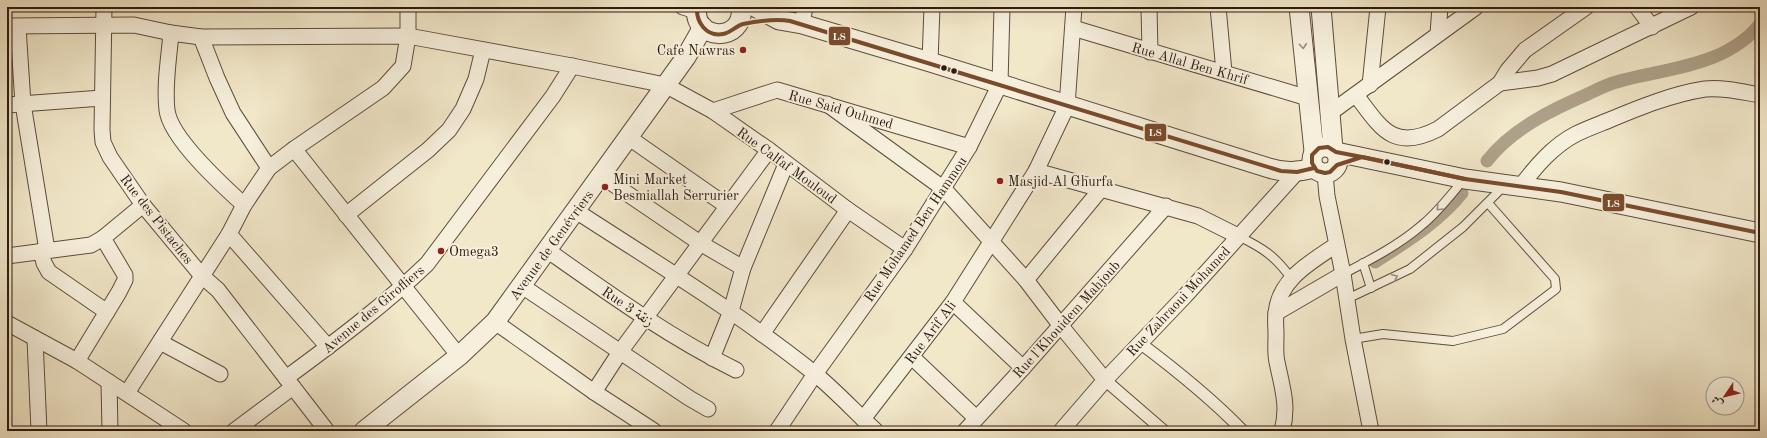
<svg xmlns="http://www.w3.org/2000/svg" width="1767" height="438" viewBox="0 0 1767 438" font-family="'Old Standard TT',Amiri,serif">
<rect width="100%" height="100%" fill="#f1e7c9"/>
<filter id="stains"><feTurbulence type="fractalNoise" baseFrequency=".005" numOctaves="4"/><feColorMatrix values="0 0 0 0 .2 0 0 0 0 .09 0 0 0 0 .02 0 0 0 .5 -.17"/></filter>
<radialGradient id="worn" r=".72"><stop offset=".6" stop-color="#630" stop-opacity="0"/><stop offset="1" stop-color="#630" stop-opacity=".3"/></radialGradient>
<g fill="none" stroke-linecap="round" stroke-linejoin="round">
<g stroke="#aea189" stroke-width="13">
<path d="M1487,161C1512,129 1551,110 1588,94C1596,90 1604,86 1613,83C1662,68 1725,68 1760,24"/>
<path d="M1375,262C1406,242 1439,222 1462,193"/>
</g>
<g stroke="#5e4d3d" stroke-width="10">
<g id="service">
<path d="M1238,236C1263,248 1275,256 1291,278"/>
<polyline points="1363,263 1371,288"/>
<path d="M1343,274C1370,260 1399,245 1422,225C1438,212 1451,195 1464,179"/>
<polyline points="1347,299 1410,269 1463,227 1505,185"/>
<polyline points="1353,339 1383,334 1453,341 1503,329 1556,289 1555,279 1488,203"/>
</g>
</g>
<g stroke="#5e4d3d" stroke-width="13">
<g id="pedestrian">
<path d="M1140,343C1176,370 1212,399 1243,431"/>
<polyline points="1105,380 1164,431"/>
</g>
</g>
<g stroke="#5e4d3d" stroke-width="17">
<g id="minor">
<polyline points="104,7 102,130 103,142 110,157 143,205 202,276 218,290 286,378"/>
<polyline points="683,7 696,11"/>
<polyline points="1149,7 1150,52"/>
<polyline points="1218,7 1224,72"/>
<polyline points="1637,7 1652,27"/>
<polyline points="802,24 805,7"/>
<polyline points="7,26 134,25 171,33 201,37 408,36 572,66 665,85 713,111 769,150 848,210 905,249"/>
<polyline points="18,27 23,104 47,250"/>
<polyline points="1073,28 1308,98"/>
<path d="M171,33C169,58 164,85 167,110C170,138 223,186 244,205"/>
<polyline points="1438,34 1440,7"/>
<polyline points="201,37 217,78 233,113 269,168"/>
<polyline points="930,62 932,7"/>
<polyline points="1500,83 1538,78 1552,74 1691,7"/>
<polyline points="1370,85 1378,7"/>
<path d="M1356,95C1381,128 1393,152 1438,129L1500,83L1508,70L1525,50L1586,7"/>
<polyline points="827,104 944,189 1026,280 1061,326 1105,380"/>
<polyline points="7,105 102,98"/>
<polyline points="713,111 777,90 969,147"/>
<polyline points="1330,113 1476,7"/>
<polyline points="628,137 727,206"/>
<polyline points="294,149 459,356"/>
<polyline points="1036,171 1198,216 1238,236"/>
<polyline points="1325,173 1327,196 1343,274 1353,339 1371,431"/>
<polyline points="600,175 700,243 743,268"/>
<path d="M1521,186C1536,166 1553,146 1576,134C1586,129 1597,125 1607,121C1638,108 1672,94 1705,89C1723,87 1743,92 1760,95"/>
<path d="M576,211C656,263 739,313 814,373C836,391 855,412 876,431"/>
<polyline points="346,215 428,150 449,130 463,109 476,79 483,50"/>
<polyline points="229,234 328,347"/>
<path d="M547,250C608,293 669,337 736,370"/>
<polyline points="41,251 44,263 49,272 107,312"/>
<polyline points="7,256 91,245 103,238 143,205"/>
<polyline points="1026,280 1101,189"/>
<polyline points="522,286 689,398 708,409"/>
<polyline points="953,302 1023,368"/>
<polyline points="1276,313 1343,274"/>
<polyline points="495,322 594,392 654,431"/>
<polyline points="7,323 77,361 184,431"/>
<polyline points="762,334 848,210"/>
<polyline points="35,339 39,431"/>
<polyline points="160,342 220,374"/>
<polyline points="912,357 976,418"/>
<polyline points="712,358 731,311 743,268 786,164"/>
<polyline points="77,361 119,292 125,280 125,275 103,238"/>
<polyline points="109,382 110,431"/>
<polyline points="293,387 327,431"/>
<polyline points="594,392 620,352 769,150"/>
<polyline points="127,393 229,234 244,205 269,168 294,149 383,88 403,66 408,36 408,7"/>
<polyline points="863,419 953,302 1036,171 1067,106 1074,7"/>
<path d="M234,431L293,387L286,378C335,342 383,306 427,264L553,96L572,66"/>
<polyline points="777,431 815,374 905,249 969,147 1000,84 1002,7"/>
<polyline points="965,431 1023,368 1166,206"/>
<polyline points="1061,431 1105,380 1185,296 1297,172"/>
<path d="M1282,431C1289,406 1282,387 1277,362C1275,354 1276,344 1276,335C1276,328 1275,320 1276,313C1279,279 1311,262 1336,245"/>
</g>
</g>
<g stroke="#5e4d3d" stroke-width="21">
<g id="tertiary">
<path d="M697,7C691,42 746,43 741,7"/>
<path d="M755,7L779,20L802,24L930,62L1269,168C1285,173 1298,172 1314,168"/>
<polyline points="1299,7 1314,151"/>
<polyline points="1321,7 1333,149"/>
<circle cx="1325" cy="160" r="13"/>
<polyline points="1336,152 1465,179 1561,192 1760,233"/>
<polyline points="364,431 459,356 495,322 686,57 703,27"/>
</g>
</g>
<use href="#service" stroke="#f6efdc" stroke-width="8"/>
<use href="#pedestrian" stroke="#f6efdc" stroke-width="11"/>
<use href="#minor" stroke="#f6efdc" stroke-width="15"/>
<use href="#tertiary" stroke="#f6efdc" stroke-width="19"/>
<g stroke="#f6efdc" stroke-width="7">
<g id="bus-1">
<path d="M697,7C696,22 706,37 723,34C730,33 736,26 743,24C758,21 775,18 790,21L1281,171L1297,172L1314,168"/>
<polygon points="1328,147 1336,152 1362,157 1337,165 1330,172 1325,173 1317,171 1312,163 1312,155 1319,148"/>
<polyline points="1362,157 1465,179"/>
<polyline points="1362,157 1465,179"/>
<polyline points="1465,179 1561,192 1760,233"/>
</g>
</g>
<use href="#bus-1" stroke="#7a4b2a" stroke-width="4"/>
</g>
<defs><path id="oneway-chevron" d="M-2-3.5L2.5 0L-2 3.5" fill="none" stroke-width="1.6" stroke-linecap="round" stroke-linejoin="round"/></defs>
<g stroke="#9c8f7f">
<use href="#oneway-chevron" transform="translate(1303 46) rotate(85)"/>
<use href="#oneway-chevron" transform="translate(1439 208) rotate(133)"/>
<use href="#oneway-chevron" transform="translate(1395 277) rotate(-25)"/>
</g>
<g fill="#8f2418" stroke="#f6efdc" stroke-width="1.5">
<circle cx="743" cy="50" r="4"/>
<circle cx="1000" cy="181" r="4"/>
<circle cx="605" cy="187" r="4"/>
<circle cx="441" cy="251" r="4"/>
</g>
<g fill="#2d1a0e" stroke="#f6efdc" stroke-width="1.5">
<circle cx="944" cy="68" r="3.5"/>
<circle cx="954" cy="71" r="3.5"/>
<circle cx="1387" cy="162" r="3.5"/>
</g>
<g text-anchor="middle" stroke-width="4" stroke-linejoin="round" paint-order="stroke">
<g font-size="14" fill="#2d1a0e" stroke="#f6efdc" text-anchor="start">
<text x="735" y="55" text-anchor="end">Cafe Nawras</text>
<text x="613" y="184">Mini Market<tspan x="613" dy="16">Besmiallah Serrurier</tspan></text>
<text x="1008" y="186">Masjid Al Ghurfa</text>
<text x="449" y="256">Omega3</text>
</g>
<g font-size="14" fill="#2d1a0e" stroke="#f6efdc">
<text transform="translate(1190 63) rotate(16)" y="5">Rue Allal Ben Khrif</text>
<text transform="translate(841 109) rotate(16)" y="5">Rue Said Ouhmed</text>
<text transform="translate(787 165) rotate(36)" y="5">Rue Calfaf Mouloud</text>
<text transform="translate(157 219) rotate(52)" y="5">Rue des Pistaches</text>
<text transform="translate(915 229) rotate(-56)" y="5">Rue Mohamed Ben Hammou</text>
<text transform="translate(551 245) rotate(-54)" y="5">Avenue de Genévriers</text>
<text transform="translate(1178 301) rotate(-47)" y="5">Rue Zahraoui Mohamed</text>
<text transform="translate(628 306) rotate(34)" y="5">Rue 3 زنقة</text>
<text transform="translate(373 309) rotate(-40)" y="5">Avenue des Girofliers</text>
<text transform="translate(1066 319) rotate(-48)" y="5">Rue l'Khouidem Mahjoub</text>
<text transform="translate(930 332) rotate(-53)" y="5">Rue Arif Ali</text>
</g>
</g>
<g stroke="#f6efdc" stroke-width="1.5">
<rect x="828" y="26" width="23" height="20" rx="4" fill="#7a4b2a"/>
<rect x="1144" y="123" width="23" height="19" rx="4" fill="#7a4b2a"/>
<rect x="1602" y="193" width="23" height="19" rx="4" fill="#7a4b2a"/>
</g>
<g font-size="11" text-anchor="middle" font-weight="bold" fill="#fff">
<text x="839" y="40">L8</text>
<text x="1155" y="136">L8</text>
<text x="1613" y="207">L8</text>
</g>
<rect width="1767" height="438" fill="none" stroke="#f1e7c9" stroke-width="24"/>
<rect x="8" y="8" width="1751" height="422" fill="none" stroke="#2d1a0e" stroke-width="2"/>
<rect x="12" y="12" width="1743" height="414" fill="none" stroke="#2d1a0e"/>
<g transform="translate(1725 396) rotate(235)"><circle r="19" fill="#f6efdc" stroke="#a69a8a"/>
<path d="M0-3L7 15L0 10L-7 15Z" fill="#8f2418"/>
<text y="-6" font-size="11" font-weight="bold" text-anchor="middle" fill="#2d1a0e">ش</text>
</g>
<rect width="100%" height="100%" filter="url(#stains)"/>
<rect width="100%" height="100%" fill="url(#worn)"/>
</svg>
